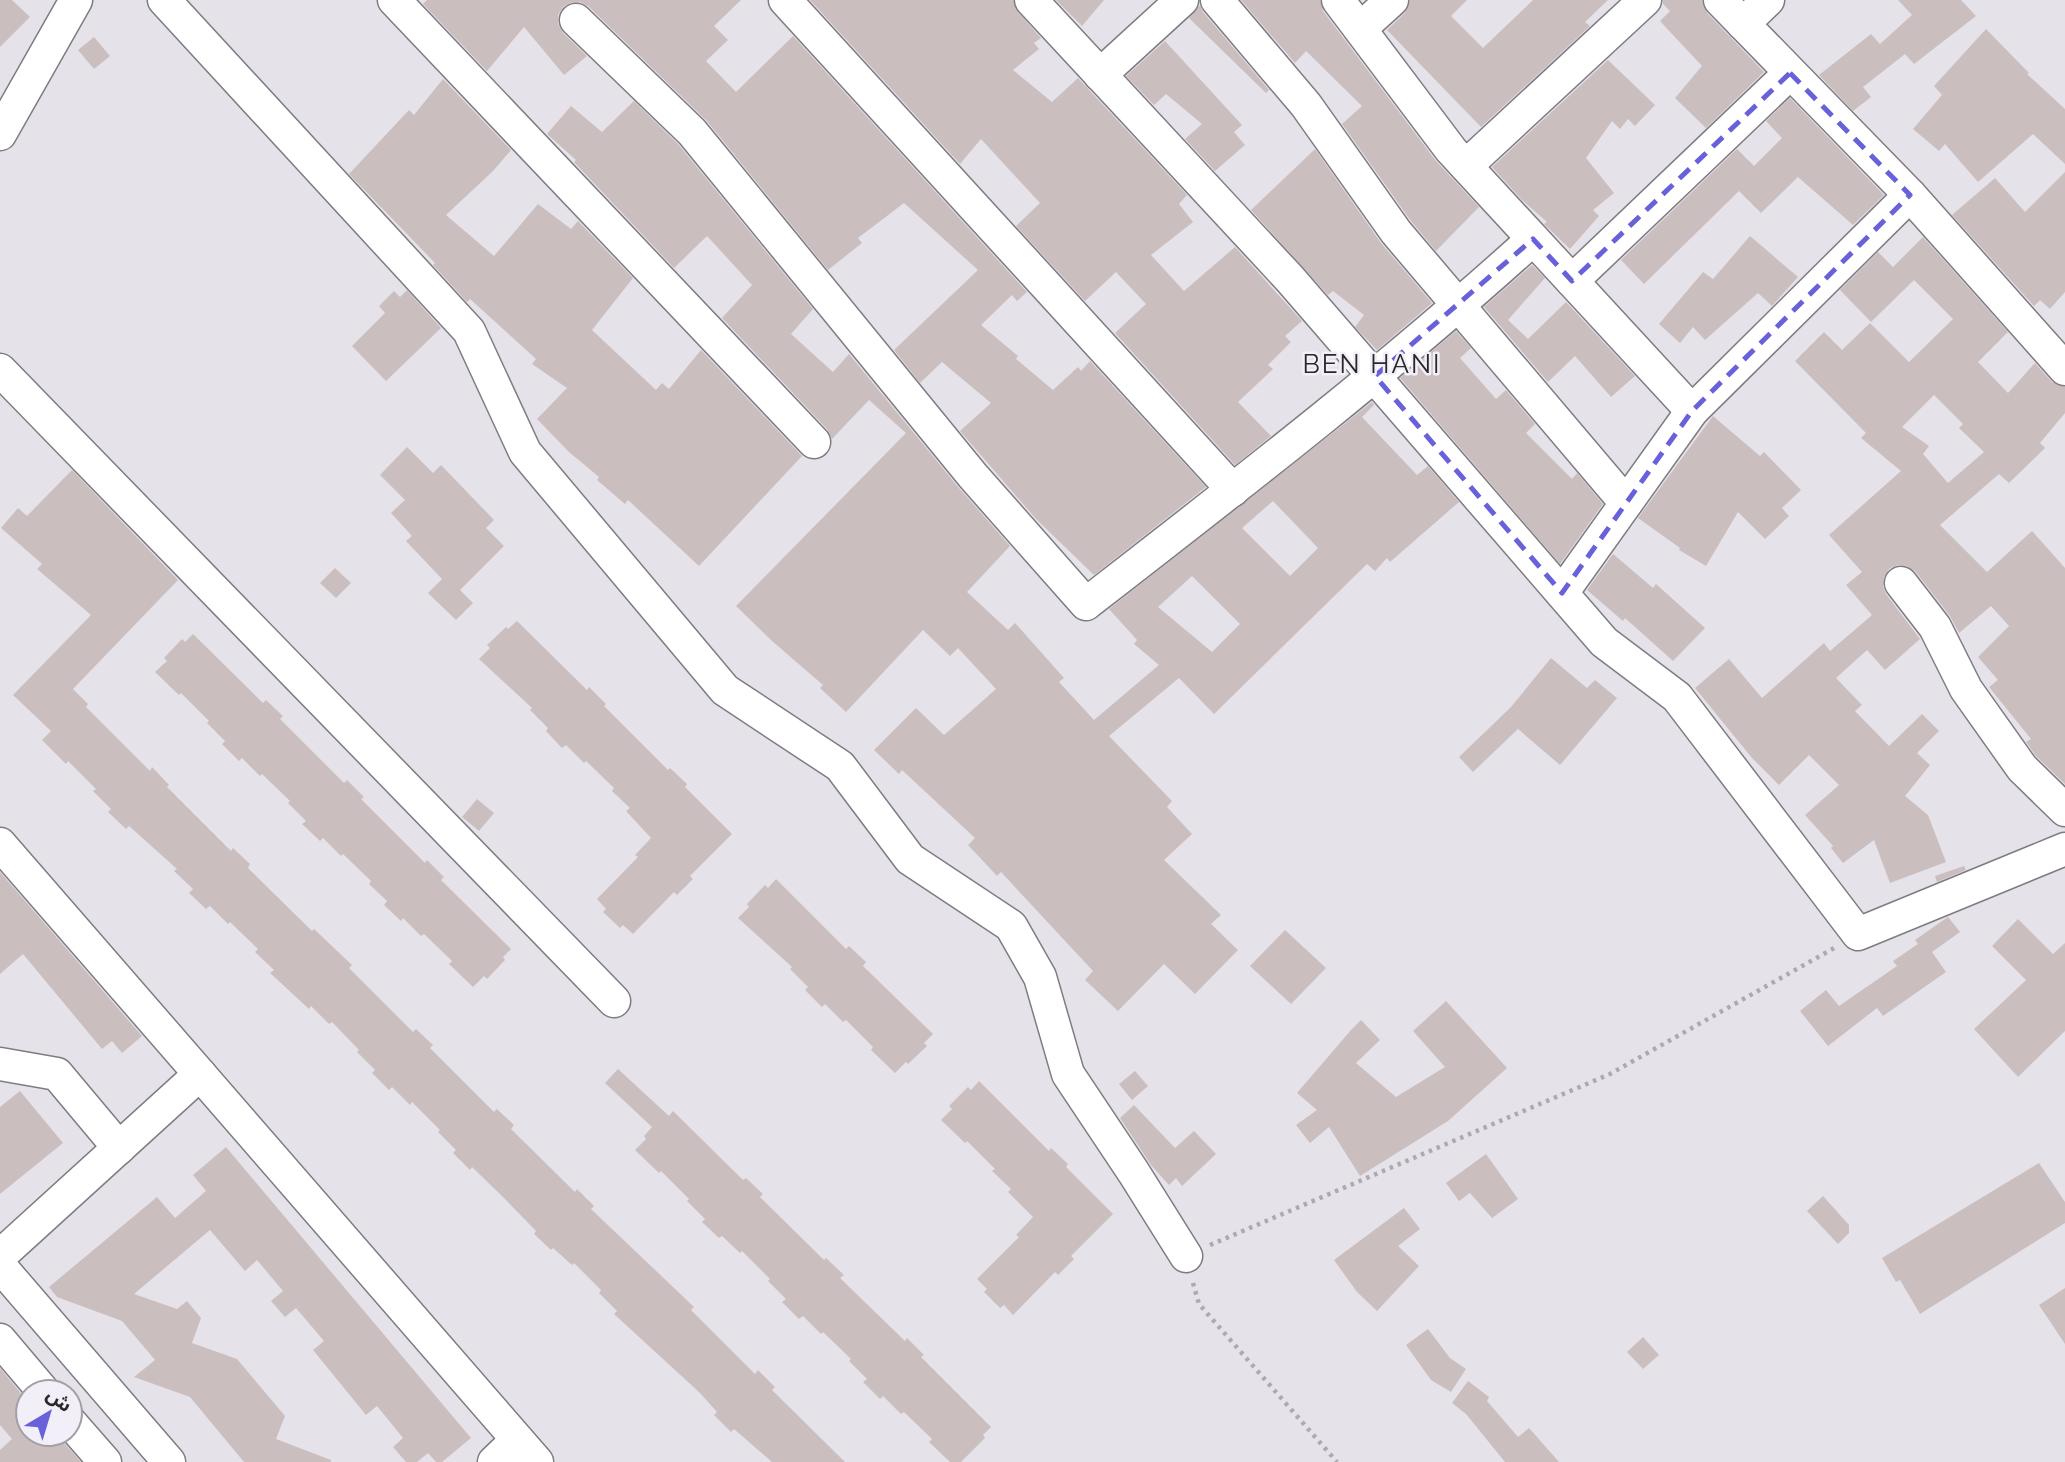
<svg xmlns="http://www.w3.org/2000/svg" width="2065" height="1462" viewBox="0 0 2065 1462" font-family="Raleway,'Noto Sans Arabic',sans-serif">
<rect width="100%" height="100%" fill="#e6e2ea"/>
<g fill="#cabfbe" fill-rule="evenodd">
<polygon points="0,0 12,0 30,17 0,47"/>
<polygon points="427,0 741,0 714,26 728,40 706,61 736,92 793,36 1027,292 1017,301 1012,295 981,325 1018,356 1016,359 1053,390 1078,367 1081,371 1090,361 1206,487 1094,575 1036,519 960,431 991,403 942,362 920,383 894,350 978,270 904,203 858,238 862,243 828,270 706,120 588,6 580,2 570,3 563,7 558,15 558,24 563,33 587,56 564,75 524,27 487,71 423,4"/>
<polygon points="810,0 1013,0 1018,12 1041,38 1034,43 1039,49 1013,70 1052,102 1078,78 1187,195 1179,204 1193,222 1151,255 1184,291 1235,247 1302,321 1285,336 1291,342 1268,365 1273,369 1238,402 1271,436 1235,465 1115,333 1146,304 1116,272 1085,301 1016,226 1040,203 981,139 960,164"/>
<polygon points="1056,0 1104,0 1082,26"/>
<polygon points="1241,0 1320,0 1323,11 1436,161 1479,207 1436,251 1411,221 1342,124 1362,106 1306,51 1295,63"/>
<polygon points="1410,0 1467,0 1451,16 1483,48 1533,0 1608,0 1585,22 1590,26 1481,127 1387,30 1405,13"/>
<polygon points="1663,0 1702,0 1707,13 1764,72 1706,128 1675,98 1702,66 1660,21 1670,11 1663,4"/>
<polygon points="1898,0 1961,0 1976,16 1914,64 1905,54 1863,87 1871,97 1853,111 1819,75 1871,34 1880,44 1912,15"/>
<polygon points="1200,5 1203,12 1269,90 1266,93 1189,18"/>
<polygon points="1986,29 2029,73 2027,74 2065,109 2065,164 2033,134 1978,182 1945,144 1939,151 1913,129 1942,95 1934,86"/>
<polygon points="94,37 110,56 94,69 78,50"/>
<polygon points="1165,41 1242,125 1234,132 1245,145 1215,171 1185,139 1202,124 1166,94 1154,105 1126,76"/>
<polygon points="1608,60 1655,105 1635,126 1628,119 1620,129 1612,121 1586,158 1614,193 1593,210 1599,216 1570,249 1544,224 1547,222 1522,200 1492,167"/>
<polygon points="443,79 511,150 493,171 446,215 494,256 538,204 571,229 578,221 633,278 592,330 656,390 662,383 669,389 701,350 802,456 699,566 628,500 625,504 597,480 599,477 569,452 537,419 567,388 532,364 536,359 470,299 467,302 433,265 435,263 349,174 409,110 414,115"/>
<polygon points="1790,98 1884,195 1853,225 1798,177 1761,213 1739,191 1644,284 1621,260 1737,149 1754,166 1782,138 1766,121"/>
<path d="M634,101L678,144L813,309L791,334L833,372L849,354L959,488L1010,546L967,592L1008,630L1015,623L1064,678L1059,682L1094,720L1159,665L1134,644L1137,640L1109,609L1372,402L1374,405L1362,417L1417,475L1428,466L1459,502L1390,562L1387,558L1375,571L1367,564L1214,714L1179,678L1109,736L1172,801L1167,807L1192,834L1164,860L1221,915L1211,924L1238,950L1195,994L1164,964L1118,1011L1085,980L1093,971L1001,872L997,876L968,845L975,838L902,770L899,774L874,750L916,708L944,735L996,689L958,648L950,656L923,630L846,712L820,688L823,685L772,641L736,606L906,433L869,400L832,439L827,429L722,318L752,285L707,236L674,268L574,162L576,160L547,134L571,106L602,132ZM1273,501L1318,548L1290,576L1242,528ZM1192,576L1240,624L1212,652L1158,607Z"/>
<polygon points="1315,149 1381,243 1432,303 1377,350 1355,327 1364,315 1333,291 1328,295 1251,210"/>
<polygon points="2065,172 2065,292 2050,309 2040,300 2034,306 1952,215 1995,178 2025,212"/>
<polygon points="1750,236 1798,277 1772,306 1758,293 1705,340 1693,327 1680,343 1659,324 1703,272 1713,279"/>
<path d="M1923,237L2008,332L1978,362L2008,393L2035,363L2052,382L2065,387V413L2040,443L2045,448L2009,483L1999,474L1940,525L1987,572L2032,531L2065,568V784L2036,756L2026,742L2031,739L1989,687L1998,680L1978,657L2009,626L1991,606L1959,633L1950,616L1915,571L1907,566L1898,565L1890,568L1884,577L1883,586L1886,594L1920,639L1885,670L1867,650L1836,678L1862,705L1855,711L1889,746L1922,714L1939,731L1917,753L1930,765L1905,796L1928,815L1946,862L1890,883L1874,840L1843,863L1831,848L1833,846L1805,815L1839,785L1809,755L1779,785L1752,758L1695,688L1729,659L1762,698L1824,643L1830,651L1872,615L1846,585L1862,572L1829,535L1901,471L1861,438L1866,433L1795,361L1824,332L1842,350L1870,323L1909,362L1953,319L1914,280L1871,322L1840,290L1878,252L1893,267ZM1934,395L1963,424L1959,428L1984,452L1948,483L1923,454L1929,446L1902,427Z"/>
<polygon points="1532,265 1545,278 1508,320 1528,339 1566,302 1635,376 1611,397 1575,356 1548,382 1484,307"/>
<polygon points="407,290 441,328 386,381 352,346 385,313 379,306 394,291 400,297"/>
<polygon points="1456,331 1471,348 1460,358 1496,399 1506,390 1535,424 1526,433 1572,479 1577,473 1603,504 1560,564 1400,378"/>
<polygon points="1713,416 1760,456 1764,452 1801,490 1782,508 1789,516 1765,539 1738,512 1706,566 1679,550 1680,548 1638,518"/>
<polygon points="407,447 433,473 441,465 494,520 486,528 504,546 460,590 473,603 456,620 428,593 442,579 406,541 412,536 391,513 405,500 380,475"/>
<polygon points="72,470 178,580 73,689 88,704 86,707 150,771 152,767 169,785 167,787 231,851 233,848 250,864 248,868 312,931 314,929 352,965 349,968 413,1032 416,1029 433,1045 430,1048 494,1112 497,1109 514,1125 511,1129 575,1192 577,1189 594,1206 591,1209 694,1307 691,1310 755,1374 758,1370 775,1387 772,1390 845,1462 772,1462 734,1429 731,1432 714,1415 717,1412 700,1393 614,1314 617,1311 599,1293 601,1290 574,1263 572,1265 553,1248 551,1250 534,1234 536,1231 504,1198 472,1167 470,1170 453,1153 456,1150 438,1132 440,1130 412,1102 410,1105 392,1087 389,1090 372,1073 375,1070 357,1052 359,1050 332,1022 329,1024 311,1006 309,1009 270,973 274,970 255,952 258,949 230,922 228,924 210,906 206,909 189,893 193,889 174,871 177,869 129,826 126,829 108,812 111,809 93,791 96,789 68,761 66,764 42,740 51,731 13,695 91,615 37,569 42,564 1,528 18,508 27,516"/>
<polygon points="1613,554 1653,588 1656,584 1705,628 1673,661 1625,618 1623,621 1587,590"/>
<polygon points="335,568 351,583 336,598 320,583"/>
<polygon points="517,621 587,690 589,687 606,704 604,706 668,770 670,768 687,784 685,787 732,834 690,876 693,879 677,895 674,892 633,934 623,925 620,928 603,912 606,909 597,899 638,857 635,855 651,838 626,811 630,808 612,791 614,788 586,761 584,763 566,745 562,748 546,731 548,728 530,710 532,708 479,659 490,648 487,645 506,627 508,629"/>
<polygon points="193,634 263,703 266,700 283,716 280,719 344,783 347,780 364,797 361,799 425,863 427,860 444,877 441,880 511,949 503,957 505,960 487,979 484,976 473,987 449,964 452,961 424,934 421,936 403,918 401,921 384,905 387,901 369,884 371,881 343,854 341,856 323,838 320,841 302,824 306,821 288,803 290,801 262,774 260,776 242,758 239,761 222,744 225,741 207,723 209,721 181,693 179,695 155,672 167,661 164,658 182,639 185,642"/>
<polygon points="1551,658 1587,688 1595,680 1617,698 1560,765 1518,729 1473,772 1459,757 1511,707"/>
<polygon points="477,799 494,813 479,831 462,817"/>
<polygon points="1964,866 1966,870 1937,882 1935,876"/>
<polygon points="0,872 142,1036 122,1053 112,1041 102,1049 23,954 0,974"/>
<polygon points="776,879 846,949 849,946 866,962 863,966 933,1034 924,1043 927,1046 908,1064 906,1062 895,1073 871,1050 873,1047 846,1020 843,1022 825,1004 822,1007 805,990 808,987 790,969 792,967 738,918 749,907 747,904 765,885 768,888"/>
<polygon points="1948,917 1960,932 1932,952 1946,972 1883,1016 1877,1008 1828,1046 1800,1011 1826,990 1839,1006 1897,966 1893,961 1918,944 1915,940"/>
<polygon points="2018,919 2053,954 2065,943 2065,1031 2018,1077 1974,1029 2026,980 1992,946"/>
<polygon points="1285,930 1326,968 1291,1004 1250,966"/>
<polygon points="1446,1001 1507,1068 1448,1121 1360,1176 1329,1127 1310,1143 1296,1125 1317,1110 1297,1093 1351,1030 1361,1020 1380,1040 1356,1063 1396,1097 1445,1067 1413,1031"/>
<polygon points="618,1069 669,1116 673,1111 743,1180 746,1178 763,1194 760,1197 824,1260 826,1258 844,1275 840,1278 905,1341 907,1338 924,1355 921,1357 991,1427 983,1435 985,1438 961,1462 950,1462 929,1442 932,1439 904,1412 901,1414 883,1396 880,1399 863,1382 867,1379 849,1361 851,1359 823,1332 821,1334 803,1316 799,1319 782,1302 786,1299 768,1281 770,1279 742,1251 740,1253 722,1236 719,1238 702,1222 705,1219 687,1201 689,1199 661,1171 659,1173 635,1150 646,1139 644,1136 652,1127 605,1083"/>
<polygon points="1135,1071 1148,1086 1132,1100 1119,1084"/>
<polygon points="979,1081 1049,1151 1051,1148 1068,1164 1066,1167 1113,1214 1071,1256 1074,1259 1058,1275 1055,1272 1013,1315 1004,1305 1000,1308 984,1292 987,1289 977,1279 1019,1237 1016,1235 1033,1217 1008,1192 1011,1189 992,1171 995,1169 967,1141 965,1143 941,1120 952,1109 949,1106 968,1087 971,1090"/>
<polygon points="20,1091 63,1143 0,1194 0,1107"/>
<polygon points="1134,1105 1175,1148 1194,1131 1216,1154 1182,1186 1176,1178 1169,1185 1151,1165 1120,1118"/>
<polygon points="226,1147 471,1438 442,1462 436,1462 428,1453 417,1462 406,1462 393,1447 403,1438 377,1406 366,1415 313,1350 324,1341 296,1308 285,1317 271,1301 283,1291 257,1260 245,1271 210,1230 134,1294 177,1309 187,1301 201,1318 192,1343 237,1359 285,1416 276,1439 331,1460 331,1462 244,1462 190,1397 134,1377 155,1360 122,1321 57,1297 49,1287 157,1197 175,1218 206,1191 193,1175"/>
<polygon points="1486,1154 1518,1199 1492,1218 1470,1193 1459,1201 1446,1183"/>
<polygon points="2039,1163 2065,1202 2065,1223 1920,1314 1900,1280 1896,1282 1882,1258"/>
<polygon points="1823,1196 1849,1225 1849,1233 1838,1244 1807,1211"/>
<polygon points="1404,1208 1420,1229 1398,1246 1419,1266 1377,1311 1357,1292 1334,1260"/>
<polygon points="2065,1288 2065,1344 2039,1305"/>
<polygon points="1428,1329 1450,1358 1466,1369 1451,1392 1431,1380 1406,1345"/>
<polygon points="1643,1337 1659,1355 1643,1369 1627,1352"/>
<polygon points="0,1368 28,1402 28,1434 56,1434 81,1462 0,1462 0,1450 12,1439 0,1425"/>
<polygon points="1468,1381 1489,1397 1487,1401 1518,1437 1529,1428 1559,1462 1505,1462 1466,1414 1452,1403"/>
</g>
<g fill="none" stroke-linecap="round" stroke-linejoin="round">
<g stroke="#7f7b83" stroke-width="35">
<g id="minor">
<polyline points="164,0 469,331 525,452 725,690 840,766 910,859 1011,926 1040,977 1068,1074 1134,1173 1186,1256"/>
<polyline points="394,0 814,442"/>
<polyline points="785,0 1233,490"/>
<polyline points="1031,0 1290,279 1604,642 1677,697 1858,934 2065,849"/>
<polyline points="1217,0 1306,105 1396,232 1626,503"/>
<polyline points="1338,0 1451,150 1692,411"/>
<polyline points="1720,0 1910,195 2065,369"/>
<path d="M576,20L692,132L973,476L1086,604C1238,486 1391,368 1533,239"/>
<polyline points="1743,24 1768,0"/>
<polyline points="1360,29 1392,0"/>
<polyline points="1100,75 1182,0"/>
<polyline points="0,134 76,0"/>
<polyline points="1466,166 1645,0"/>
<polyline points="1572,281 1790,73"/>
<polyline points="0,370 614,1001"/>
<polyline points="1901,583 1935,627 1966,689 2022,768 2065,810"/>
<polyline points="1562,593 1692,411 1910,195"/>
<polyline points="0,844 537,1462"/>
<polyline points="0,1064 57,1074 119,1148"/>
<polyline points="0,1256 200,1074"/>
<polyline points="0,1266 169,1462"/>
<polyline points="0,1340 44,1392"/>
<polyline points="70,1422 105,1462"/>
<polyline points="494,1462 517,1440"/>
</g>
</g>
<g stroke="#ada9b0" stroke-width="4.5" stroke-dasharray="3.5 5" stroke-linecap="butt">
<polyline points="1210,1245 1610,1074 1836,947"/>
<polyline points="1193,1283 1199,1304 1337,1462"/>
</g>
<use href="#minor" stroke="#fff" stroke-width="32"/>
</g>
<path fill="none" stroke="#6861da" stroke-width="5" stroke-dasharray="14 9" stroke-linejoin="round" d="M1790,73L1910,195L1692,411L1562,593L1375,376L1533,239L1572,281Z"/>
<g text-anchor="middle" stroke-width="5" stroke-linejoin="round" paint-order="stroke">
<g font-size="26" letter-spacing="2" fill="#2a282b" stroke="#f3eff8">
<text x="1372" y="373">BEN HANI</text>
</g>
</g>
<g transform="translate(49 1413) rotate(38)"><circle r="33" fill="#f3eff8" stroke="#a39fa6" stroke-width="2"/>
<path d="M0-5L12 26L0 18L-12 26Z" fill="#6861da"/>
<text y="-10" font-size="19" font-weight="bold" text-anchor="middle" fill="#2a282b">ش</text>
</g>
</svg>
